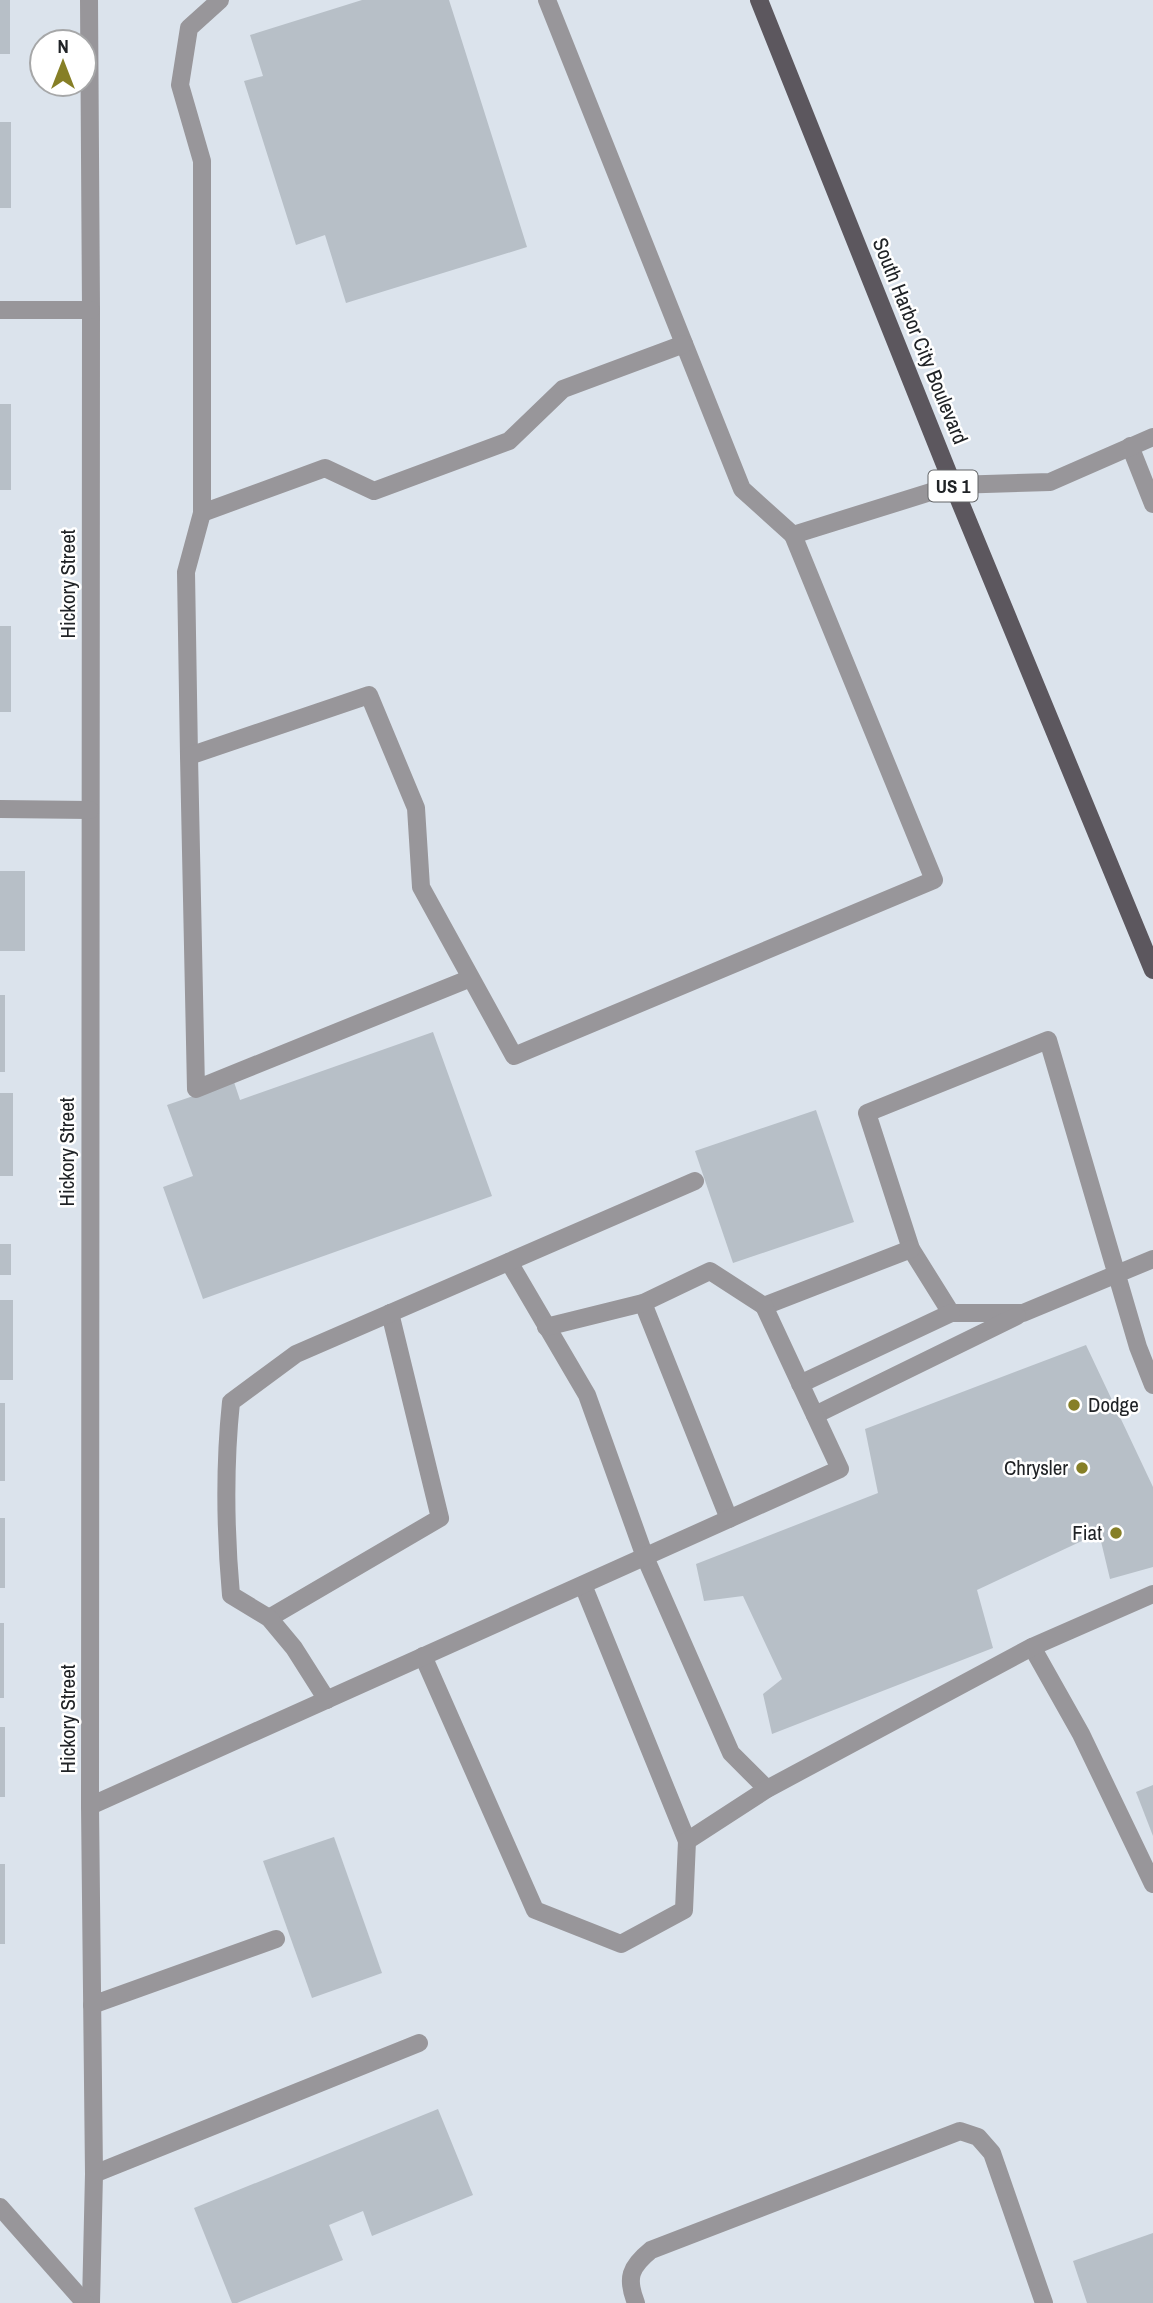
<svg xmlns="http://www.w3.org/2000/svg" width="1153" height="2303" viewBox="0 0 1153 2303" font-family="'Archivo Narrow',sans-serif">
<rect width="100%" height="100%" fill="#dbe3ec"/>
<g fill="#b7bfc7">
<rect x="0" y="0" width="10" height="54"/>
<polygon points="362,0 449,0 527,247 346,303 325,235 296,245 244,81 263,76 250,35"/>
<rect x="0" y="122" width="11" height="86"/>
<rect x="0" y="404" width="11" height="86"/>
<rect x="0" y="626" width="11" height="86"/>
<rect x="0" y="871" width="25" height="80"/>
<rect x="0" y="995" width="5" height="77"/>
<polygon points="433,1032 492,1196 203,1299 163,1187 193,1176 167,1105 234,1082 240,1100"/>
<rect x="0" y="1093" width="13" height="83"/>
<polygon points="816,1110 854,1222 733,1263 695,1151"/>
<rect x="0" y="1244" width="11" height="31"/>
<rect x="0" y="1300" width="13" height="80"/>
<polygon points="1086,1345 1153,1487 1153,1567 1110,1579 1099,1533 977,1590 993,1648 772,1734 763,1694 782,1679 743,1596 704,1601 696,1564 878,1493 865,1429"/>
<rect x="0" y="1403" width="5" height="78"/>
<rect x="0" y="1518" width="5" height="70"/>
<rect x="0" y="1623" width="4" height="75"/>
<rect x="0" y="1727" width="5" height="70"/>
<polygon points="1153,1785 1153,1836 1136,1792"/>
<polygon points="334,1837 382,1973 312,1998 263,1861"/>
<rect x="0" y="1864" width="5" height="80"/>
<polygon points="438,2109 473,2195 372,2236 363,2211 329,2225 343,2260 237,2303 232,2303 194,2208"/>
<polygon points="1153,2233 1153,2303 1087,2303 1073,2261"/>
</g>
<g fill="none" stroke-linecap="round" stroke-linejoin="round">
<g stroke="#98969a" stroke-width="18">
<polyline points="547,0 742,489 793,535"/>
<polyline points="1130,446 1153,504"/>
<polyline points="202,513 325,468 374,491 509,441 563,389 684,344"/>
<polyline points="189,756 186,572 202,513 202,161 180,85 189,28 220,0"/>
<polyline points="471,978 196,1089 189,756 369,695 416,808 421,887 514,1056 934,880 793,535 953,485 1050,482 1153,437"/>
<polyline points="1153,1259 1023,1313 951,1313 911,1249 867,1113 1048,1040 1138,1347 1153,1385"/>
<polyline points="509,1262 587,1395 645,1557 731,1753 767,1789"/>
<polyline points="643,1303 729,1519"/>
<polyline points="546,1327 643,1303 710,1271 764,1306 911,1249"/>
<polyline points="800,1384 951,1313"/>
<polyline points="815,1415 1017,1316"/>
<polyline points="269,1618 440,1518 390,1313"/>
<polyline points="1032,1647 1081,1734 1153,1884"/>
<polyline points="423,1656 535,1910 621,1944 684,1910 687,1841 583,1585"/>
<path d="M327,1700L294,1648L269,1618L231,1595C225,1528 224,1469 231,1402L296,1354L695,1181"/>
<polyline points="90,1806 840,1469 764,1306"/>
<polyline points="687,1841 767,1789 1032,1647 1153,1594"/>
<polyline points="92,2005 276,1939"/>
<polyline points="94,2174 419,2043"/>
<path d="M636,2303C626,2278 630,2267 651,2250L960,2131L978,2137L992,2153L1044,2303"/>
</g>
<g stroke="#98969a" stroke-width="18">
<polyline points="89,0 91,310 90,1806 94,2174 91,2303"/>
<polyline points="0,310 91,310"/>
<polyline points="0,809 90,810"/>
<polyline points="0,2207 85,2303"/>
</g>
<polyline stroke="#5c575e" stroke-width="18" points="759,0 953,485 1153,970"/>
</g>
<g fill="#867f26" stroke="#fff" stroke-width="2.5">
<circle cx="1074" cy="1405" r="7"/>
<circle cx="1082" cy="1468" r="7"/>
<circle cx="1116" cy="1533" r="7"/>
</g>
<g text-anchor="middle" stroke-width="5" stroke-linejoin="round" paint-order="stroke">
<rect fill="#fff" stroke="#636567" stroke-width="2" x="928.5" y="470.5" width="49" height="31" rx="5"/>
<g font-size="19" font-weight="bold" fill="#202326">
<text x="953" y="493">US 1</text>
</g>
<g font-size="21" fill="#202326" stroke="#fff">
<text transform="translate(920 341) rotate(68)" y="7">South Harbor City Boulevard</text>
<text transform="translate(68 584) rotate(-90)" y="7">Hickory Street</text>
<text transform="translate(67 1152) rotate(-90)" y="7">Hickory Street</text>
<text transform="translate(68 1719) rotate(-90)" y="7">Hickory Street</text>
</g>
<g font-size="21" fill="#202326" stroke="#fff" text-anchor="end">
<text x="1088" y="1412" text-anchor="start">Dodge</text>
<text x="1068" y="1475">Chrysler</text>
<text x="1102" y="1540">Fiat</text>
</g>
</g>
<g transform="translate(63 63)"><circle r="33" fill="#ffffff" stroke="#a6a7a8" stroke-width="2"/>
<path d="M0-5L12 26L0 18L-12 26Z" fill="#867f26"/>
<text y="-10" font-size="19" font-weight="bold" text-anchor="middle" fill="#202326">N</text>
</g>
</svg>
